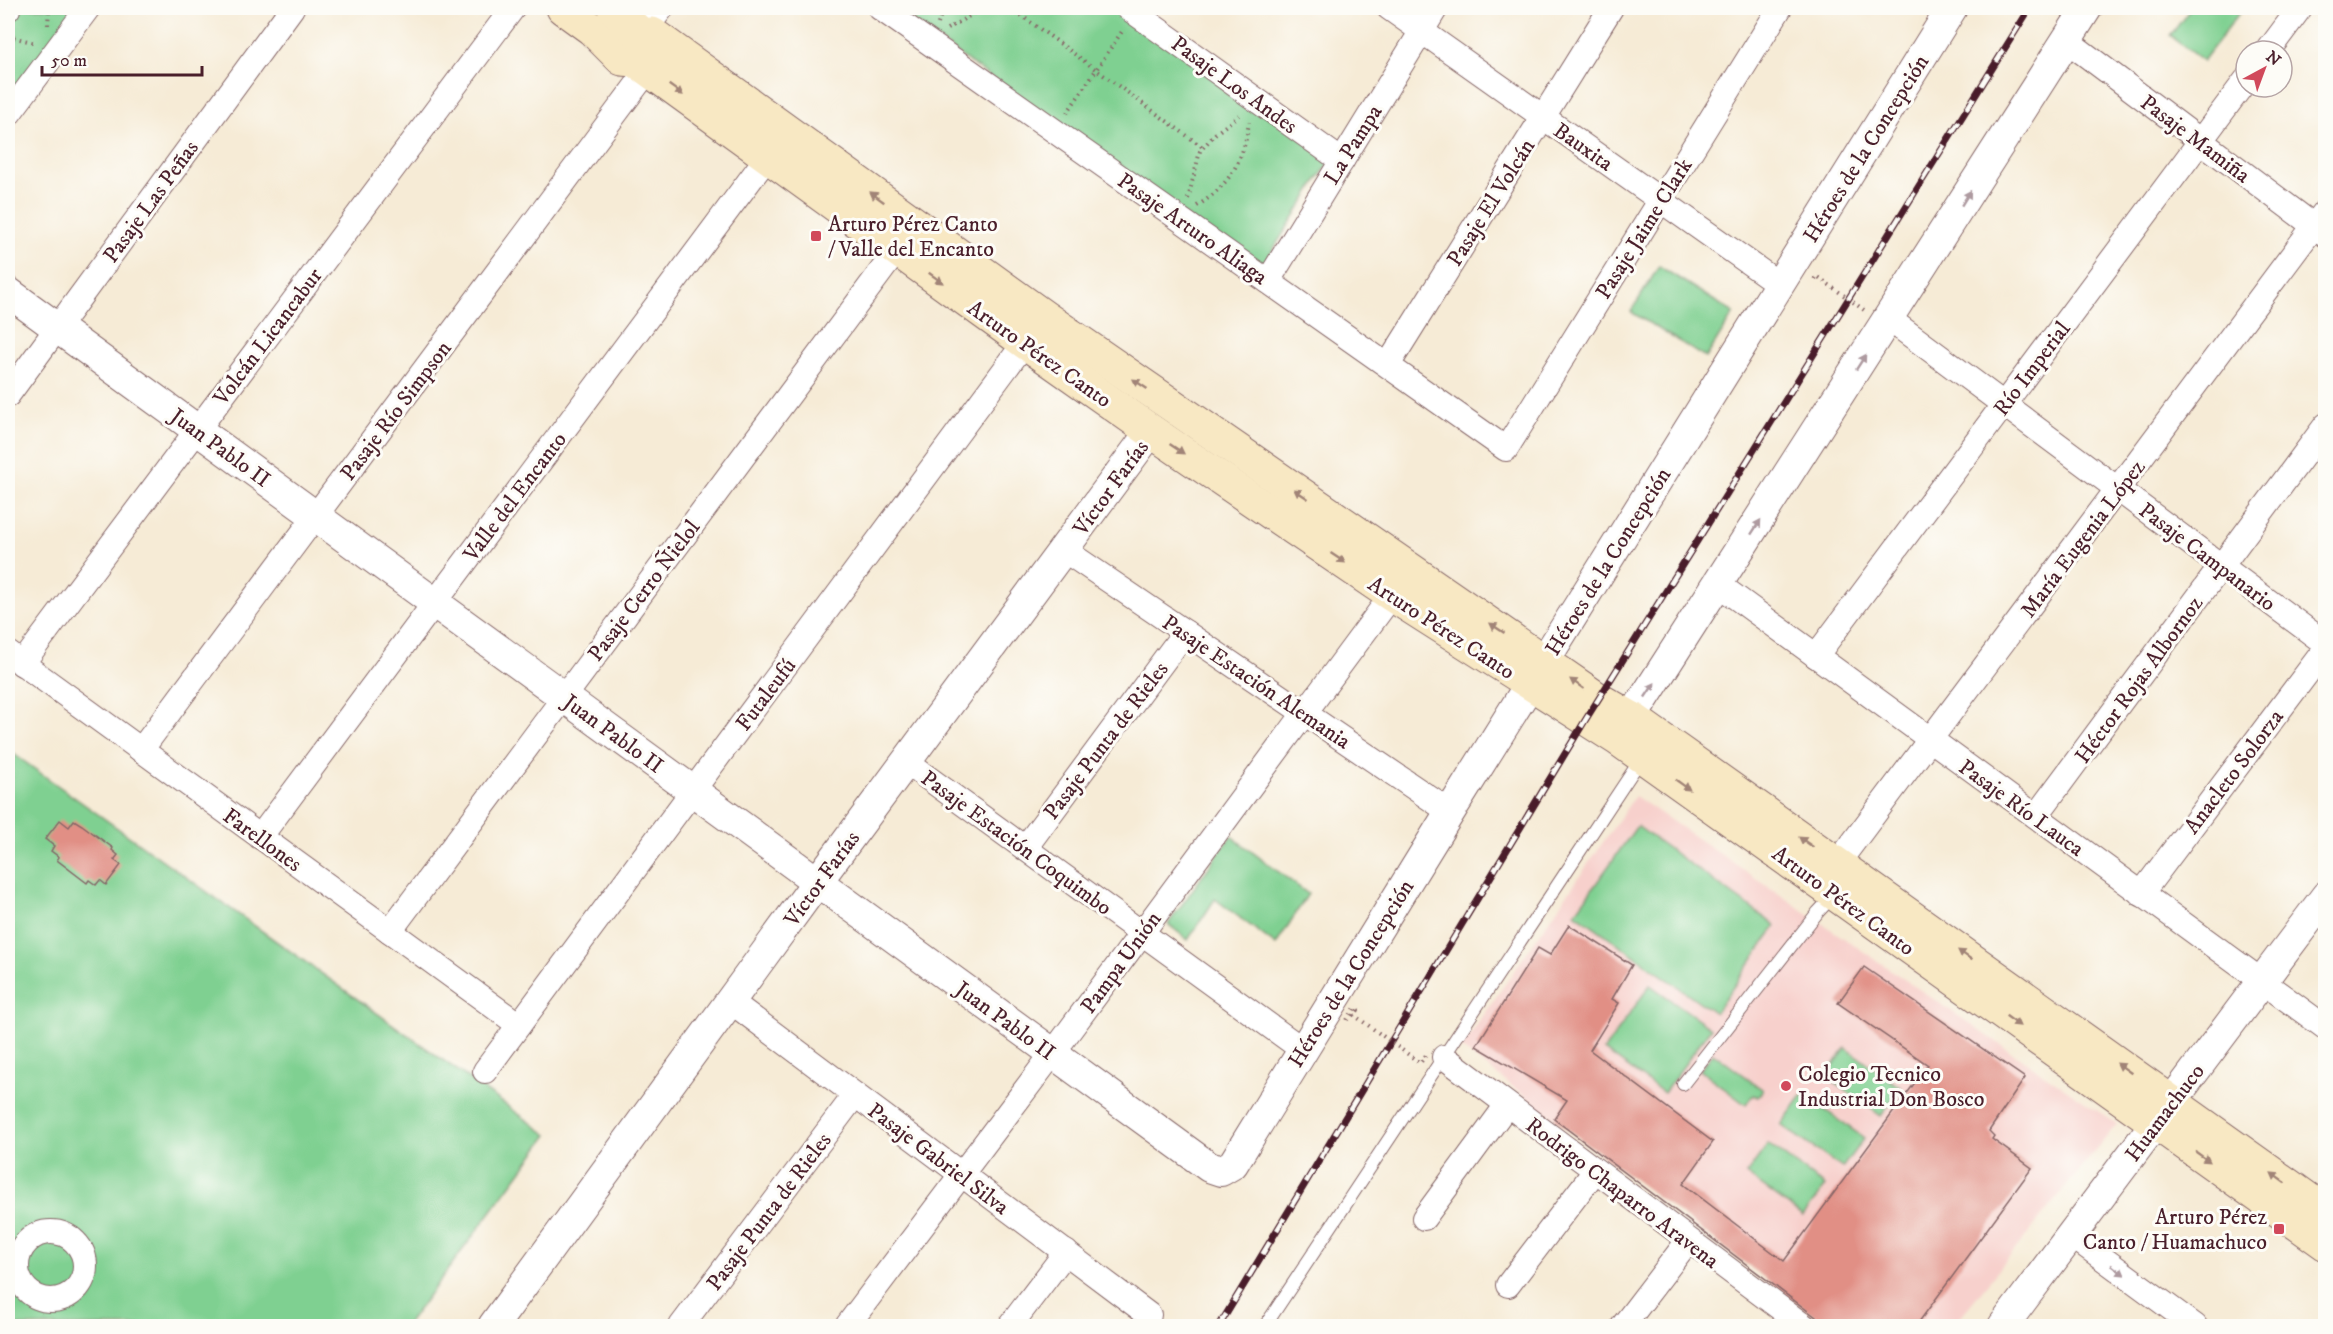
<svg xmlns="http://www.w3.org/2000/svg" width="2333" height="1334" viewBox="0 0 2333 1334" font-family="'IM FELL DW Pica',serif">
<rect width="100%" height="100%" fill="#fdfcf7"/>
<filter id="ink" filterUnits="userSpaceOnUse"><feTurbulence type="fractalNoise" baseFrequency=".0167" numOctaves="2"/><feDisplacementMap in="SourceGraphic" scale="12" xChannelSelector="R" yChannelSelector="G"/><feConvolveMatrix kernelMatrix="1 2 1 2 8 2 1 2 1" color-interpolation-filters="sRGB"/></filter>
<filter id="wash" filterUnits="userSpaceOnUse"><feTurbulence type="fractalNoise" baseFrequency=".008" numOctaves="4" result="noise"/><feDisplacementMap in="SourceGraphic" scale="24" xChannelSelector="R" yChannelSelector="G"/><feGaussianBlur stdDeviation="1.35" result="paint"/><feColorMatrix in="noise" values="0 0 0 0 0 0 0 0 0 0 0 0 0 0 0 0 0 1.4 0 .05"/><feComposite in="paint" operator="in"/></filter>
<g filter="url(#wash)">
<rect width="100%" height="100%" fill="#f6ebd6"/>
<polygon fill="#f7d0cc" points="1635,796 2117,1124 1953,1326 1833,1326 1461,1048"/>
<g fill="#7fd091" stroke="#64785e" stroke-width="1.5">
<polygon points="8,8 79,8 8,102"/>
<polygon points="894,8 1122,8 1333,156 1260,270"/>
<polygon points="2191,8 2243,8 2203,61 2170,36"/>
<polygon points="1659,266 1734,313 1706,358 1631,312"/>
<polygon points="8,750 548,1135 406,1326 8,1326"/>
<polygon points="1637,826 1776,926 1715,1013 1575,913"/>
<polygon points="1231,836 1308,894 1276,945 1215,899 1188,940 1168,924"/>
<polygon points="1650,985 1711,1028 1664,1093 1604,1050"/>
<polygon points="1846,1048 1901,1088 1881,1116 1826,1076"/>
<polygon points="1713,1053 1763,1090 1758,1097 1753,1095 1746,1105 1700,1070"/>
<polygon points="1803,1094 1864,1138 1842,1168 1781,1125"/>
<polygon points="1768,1144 1825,1186 1803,1216 1746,1174"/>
</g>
<g id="blocks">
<g fill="#e18f85">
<polygon points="60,820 69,827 74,820 82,825 113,848 112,850 118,855 114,860 121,865 106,885 100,880 96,885 89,880 87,883 57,860 59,857 51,851 54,846 45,839"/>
<polygon points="1569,925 1632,965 1612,999 1619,1003 1590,1050 1713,1142 1683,1184 1784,1261 1928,1065 1838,1003 1864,967 2025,1078 1989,1131 1994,1136 1992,1139 2032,1168 1916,1326 1828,1326 1554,1119 1567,1100 1476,1046 1538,948 1550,955"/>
</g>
</g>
</g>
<g filter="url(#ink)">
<use href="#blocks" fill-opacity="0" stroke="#866667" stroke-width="1.5"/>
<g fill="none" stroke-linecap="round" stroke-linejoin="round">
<g stroke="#866667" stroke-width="14">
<g id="service">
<polyline points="1683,1084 1818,912 1834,895"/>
<polyline points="1265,1326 1641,759"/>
</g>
</g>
<g stroke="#866667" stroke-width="26">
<g id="minor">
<polyline points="880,8 1506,449 1780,8"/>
<polyline points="1128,8 1342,161"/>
<polyline points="1389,8 1779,284"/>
<polyline points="8,9 8,8"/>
<polyline points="2066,40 2326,235"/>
<polyline points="634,43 662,8"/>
<polyline points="2268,51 2300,8"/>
<polyline points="8,115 88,8"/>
<polyline points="1268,281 1436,8"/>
<polyline points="1889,319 2326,644"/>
<polyline points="1388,365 1611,8"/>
<polyline points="8,395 292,8"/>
<polyline points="1064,550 1450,812"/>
<polyline points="1719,585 2326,1028"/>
<polyline points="8,653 519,1025"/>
<polyline points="1816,656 2246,80"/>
<polyline points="22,664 513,8"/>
<polyline points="141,750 648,70"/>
<polyline points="906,762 1303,1050"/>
<polyline points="2036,816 2326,425"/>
<polyline points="260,837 768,156"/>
<polyline points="1025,848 1185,632"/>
<polyline points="1837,864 2326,210"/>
<polyline points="2141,894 2326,648"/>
<polyline points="390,931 897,250"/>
<polyline points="730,1001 1149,1315"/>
<polyline points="1444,1057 1804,1326"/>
<polyline points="485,1071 1035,329"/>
<polyline points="1424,1218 1507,1105"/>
<circle cx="51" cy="1266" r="34"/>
<polyline points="2071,1235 2195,1326"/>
<polyline points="1508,1285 1595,1171"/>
<polyline points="681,1326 855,1095"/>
<polyline points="847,1326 1053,1053 1392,595"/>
<polyline points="1010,1326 1066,1252"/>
<polyline points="1623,1326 1688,1241"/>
</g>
</g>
<g stroke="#866667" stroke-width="32">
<g id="tertiary">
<polyline points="8,292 1209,1167 1221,1171 1233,1164 1450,812 1952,8"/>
<polyline points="1618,739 2087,8"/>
<polyline points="493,1326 817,882 1151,431"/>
<polyline points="2003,1326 2326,896"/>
</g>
</g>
<g stroke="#866667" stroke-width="35">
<g id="secondary">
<polyline points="563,8 592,29 622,59 635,60 1026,343 1151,431 1392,595 1618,739 2326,1244"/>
<polyline points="614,8 641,35 652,34 1044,317 1598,699 1633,719 2326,1212"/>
</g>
</g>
<g stroke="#866667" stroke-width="4" stroke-dasharray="1.5 4.5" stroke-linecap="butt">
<polyline points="1011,8 1204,148"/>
<polyline points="938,24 943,8"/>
<polyline points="48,25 49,8"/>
<polyline points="947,29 983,8"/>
<polyline points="8,36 36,43"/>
<polyline points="1067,113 1123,30"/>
<polyline points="1188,199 1200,151 1215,134 1239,115"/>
<path d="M1197,206C1230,185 1244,160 1249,122"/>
<polyline points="1815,279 1817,276 1864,310"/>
</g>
<use href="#service" stroke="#fff" stroke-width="12"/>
<use href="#minor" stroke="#fff" stroke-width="24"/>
<use href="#tertiary" stroke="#fff" stroke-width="30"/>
<use href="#secondary" stroke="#f8e8c3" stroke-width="33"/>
<g stroke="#4a1f2b" stroke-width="7">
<polyline id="rail" points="1219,1326 1586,719 2030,8"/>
</g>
<use href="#rail" stroke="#fdfcf7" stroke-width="4.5" stroke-dasharray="14" stroke-linecap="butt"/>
<polyline stroke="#866667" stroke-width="4" stroke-dasharray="1.5 4.5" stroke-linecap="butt" points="1347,1020 1355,1008 1358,1010 1354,1015 1420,1063 1426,1055"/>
</g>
<defs><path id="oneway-solid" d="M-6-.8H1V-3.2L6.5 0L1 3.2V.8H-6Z" transform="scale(1.5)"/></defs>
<g fill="#a18477">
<use href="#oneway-solid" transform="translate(676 90) rotate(36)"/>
<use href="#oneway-solid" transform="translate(877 197) rotate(-144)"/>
<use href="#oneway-solid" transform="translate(936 278) rotate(36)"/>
<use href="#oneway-solid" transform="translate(1140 384) rotate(-146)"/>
<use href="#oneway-solid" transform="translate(1177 449) rotate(34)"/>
<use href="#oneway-solid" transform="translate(1301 494) rotate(-146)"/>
<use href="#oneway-solid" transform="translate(1338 558) rotate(34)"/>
<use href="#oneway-solid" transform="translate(1497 628) rotate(-146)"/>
<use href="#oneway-solid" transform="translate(1577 684) rotate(-145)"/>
<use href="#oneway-solid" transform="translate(1683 785) rotate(36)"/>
<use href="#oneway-solid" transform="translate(1806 842) rotate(-145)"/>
<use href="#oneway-solid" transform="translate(1965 955) rotate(-145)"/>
<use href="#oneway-solid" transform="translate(2013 1021) rotate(36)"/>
<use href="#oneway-solid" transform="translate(2124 1068) rotate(-145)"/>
<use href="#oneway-solid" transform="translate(2203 1157) rotate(35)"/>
<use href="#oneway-solid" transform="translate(2278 1178) rotate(-144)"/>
</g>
<g fill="#ae9aa0">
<use href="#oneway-solid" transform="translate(1966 198) rotate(-58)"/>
<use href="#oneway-solid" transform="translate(1861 362) rotate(-57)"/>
<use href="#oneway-solid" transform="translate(1756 527) rotate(-57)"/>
<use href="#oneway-solid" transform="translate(1650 690) rotate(-56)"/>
<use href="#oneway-solid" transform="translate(2118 1270) rotate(37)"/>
</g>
</g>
<g fill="#d1495b" stroke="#fdfcf7" stroke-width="2">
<rect x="810" y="230" width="12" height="12" rx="3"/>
<circle cx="1786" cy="1086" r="6"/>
<rect x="2273" y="1223" width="12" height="12" rx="3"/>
</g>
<g text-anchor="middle" stroke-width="6" stroke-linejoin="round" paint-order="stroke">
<g font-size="22" fill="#4a1f2b" stroke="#fdfcf7">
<text transform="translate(1235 84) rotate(36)" y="8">Pasaje Los Andes</text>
<text transform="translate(2196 138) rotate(37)" y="8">Pasaje Mamiña</text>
<text transform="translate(1352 144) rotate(-58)" y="8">La Pampa</text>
<text transform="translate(1584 146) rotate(35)" y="8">Bauxita</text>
<text transform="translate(1865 148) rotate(-58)" y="8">Héroes de la Concepción</text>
<text transform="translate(150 201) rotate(-54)" y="8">Pasaje Las Peñas</text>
<text transform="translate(1490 202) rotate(-58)" y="8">Pasaje El Volcán</text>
<text transform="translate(1193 228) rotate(35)" y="8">Pasaje Arturo Aliaga</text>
<text transform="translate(1643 228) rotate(-58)" y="8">Pasaje Jaime Clark</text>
<text transform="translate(267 336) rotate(-53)" y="8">Volcán Licancabur</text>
<text transform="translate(1040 353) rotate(35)" y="8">Arturo Pérez Canto</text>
<text transform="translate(2031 368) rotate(-53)" y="8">Río Imperial</text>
<text transform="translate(395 410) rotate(-53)" y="8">Pasaje Río Simpson</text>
<text transform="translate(221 447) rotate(36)" y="8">Juan Pablo II</text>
<text transform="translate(1110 487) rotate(-54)" y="8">Víctor Farías</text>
<text transform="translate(514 496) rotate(-53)" y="8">Valle del Encanto</text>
<text transform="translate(2082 538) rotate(-53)" y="8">María Eugenia López</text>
<text transform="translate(2208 556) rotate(37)" y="8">Pasaje Campanario</text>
<text transform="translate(1607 561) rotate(-58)" y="8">Héroes de la Concepción</text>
<text transform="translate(643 590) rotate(-53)" y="8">Pasaje Cerro Ñielol</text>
<text transform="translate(1442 627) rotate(33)" y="8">Arturo Pérez Canto</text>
<text transform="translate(2138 679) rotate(-54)" y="8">Héctor Rojas Albornoz</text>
<text transform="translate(1257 681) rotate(34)" y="8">Pasaje Estación Alemania</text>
<text transform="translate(765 694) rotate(-53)" y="8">Futaleufú</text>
<text transform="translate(614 733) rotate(36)" y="8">Juan Pablo II</text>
<text transform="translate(1105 740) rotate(-53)" y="8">Pasaje Punta de Rieles</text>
<text transform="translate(2233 771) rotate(-53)" y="8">Anacleto Solorza</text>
<text transform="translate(2022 807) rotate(36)" y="8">Pasaje Río Lauca</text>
<text transform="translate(263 839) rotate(36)" y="8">Farellones</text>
<text transform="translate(1017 842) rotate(36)" y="8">Pasaje Estación Coquimbo</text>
<text transform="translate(821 878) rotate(-54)" y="8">Víctor Farías</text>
<text transform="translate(1844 900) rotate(36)" y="8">Arturo Pérez Canto</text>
<text transform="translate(1120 962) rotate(-54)" y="8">Pampa Unión</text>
<text transform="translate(1350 973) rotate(-58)" y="8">Héroes de la Concepción</text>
<text transform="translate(1006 1020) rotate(36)" y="8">Juan Pablo II</text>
<text transform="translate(2164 1112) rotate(-53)" y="8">Huamachuco</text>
<text transform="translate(939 1158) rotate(37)" y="8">Pasaje Gabriel Silva</text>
<text transform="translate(1623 1192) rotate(37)" y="8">Rodrigo Chaparro Aravena</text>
<text transform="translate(768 1211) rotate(-53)" y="8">Pasaje Punta de Rieles</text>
</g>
<g font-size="22" fill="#4a1f2b" stroke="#fdfcf7" text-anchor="start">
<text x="828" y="231">Arturo Pérez Canto<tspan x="828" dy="25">/ Valle del Encanto</tspan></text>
<text x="1798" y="1081">Colegio Tecnico<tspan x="1798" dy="25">Industrial Don Bosco</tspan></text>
<text x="2267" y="1224" text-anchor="end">Arturo Pérez<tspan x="2267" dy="25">Canto / Huamachuco</tspan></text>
</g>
</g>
<rect width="2333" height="1334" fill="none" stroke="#fdfcf7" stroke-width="30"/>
<g transform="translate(2264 69) rotate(41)"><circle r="28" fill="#fdfcf7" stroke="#b5a4a5" stroke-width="1.5"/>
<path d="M0-4.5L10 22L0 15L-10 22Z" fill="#d1495b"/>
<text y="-9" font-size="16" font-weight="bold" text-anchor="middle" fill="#4a1f2b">N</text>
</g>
<path d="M42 66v9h160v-9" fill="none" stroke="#4a1f2b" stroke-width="3"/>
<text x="51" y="66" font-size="18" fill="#4a1f2b" stroke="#fdfcf7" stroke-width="4.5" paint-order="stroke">50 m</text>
</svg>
